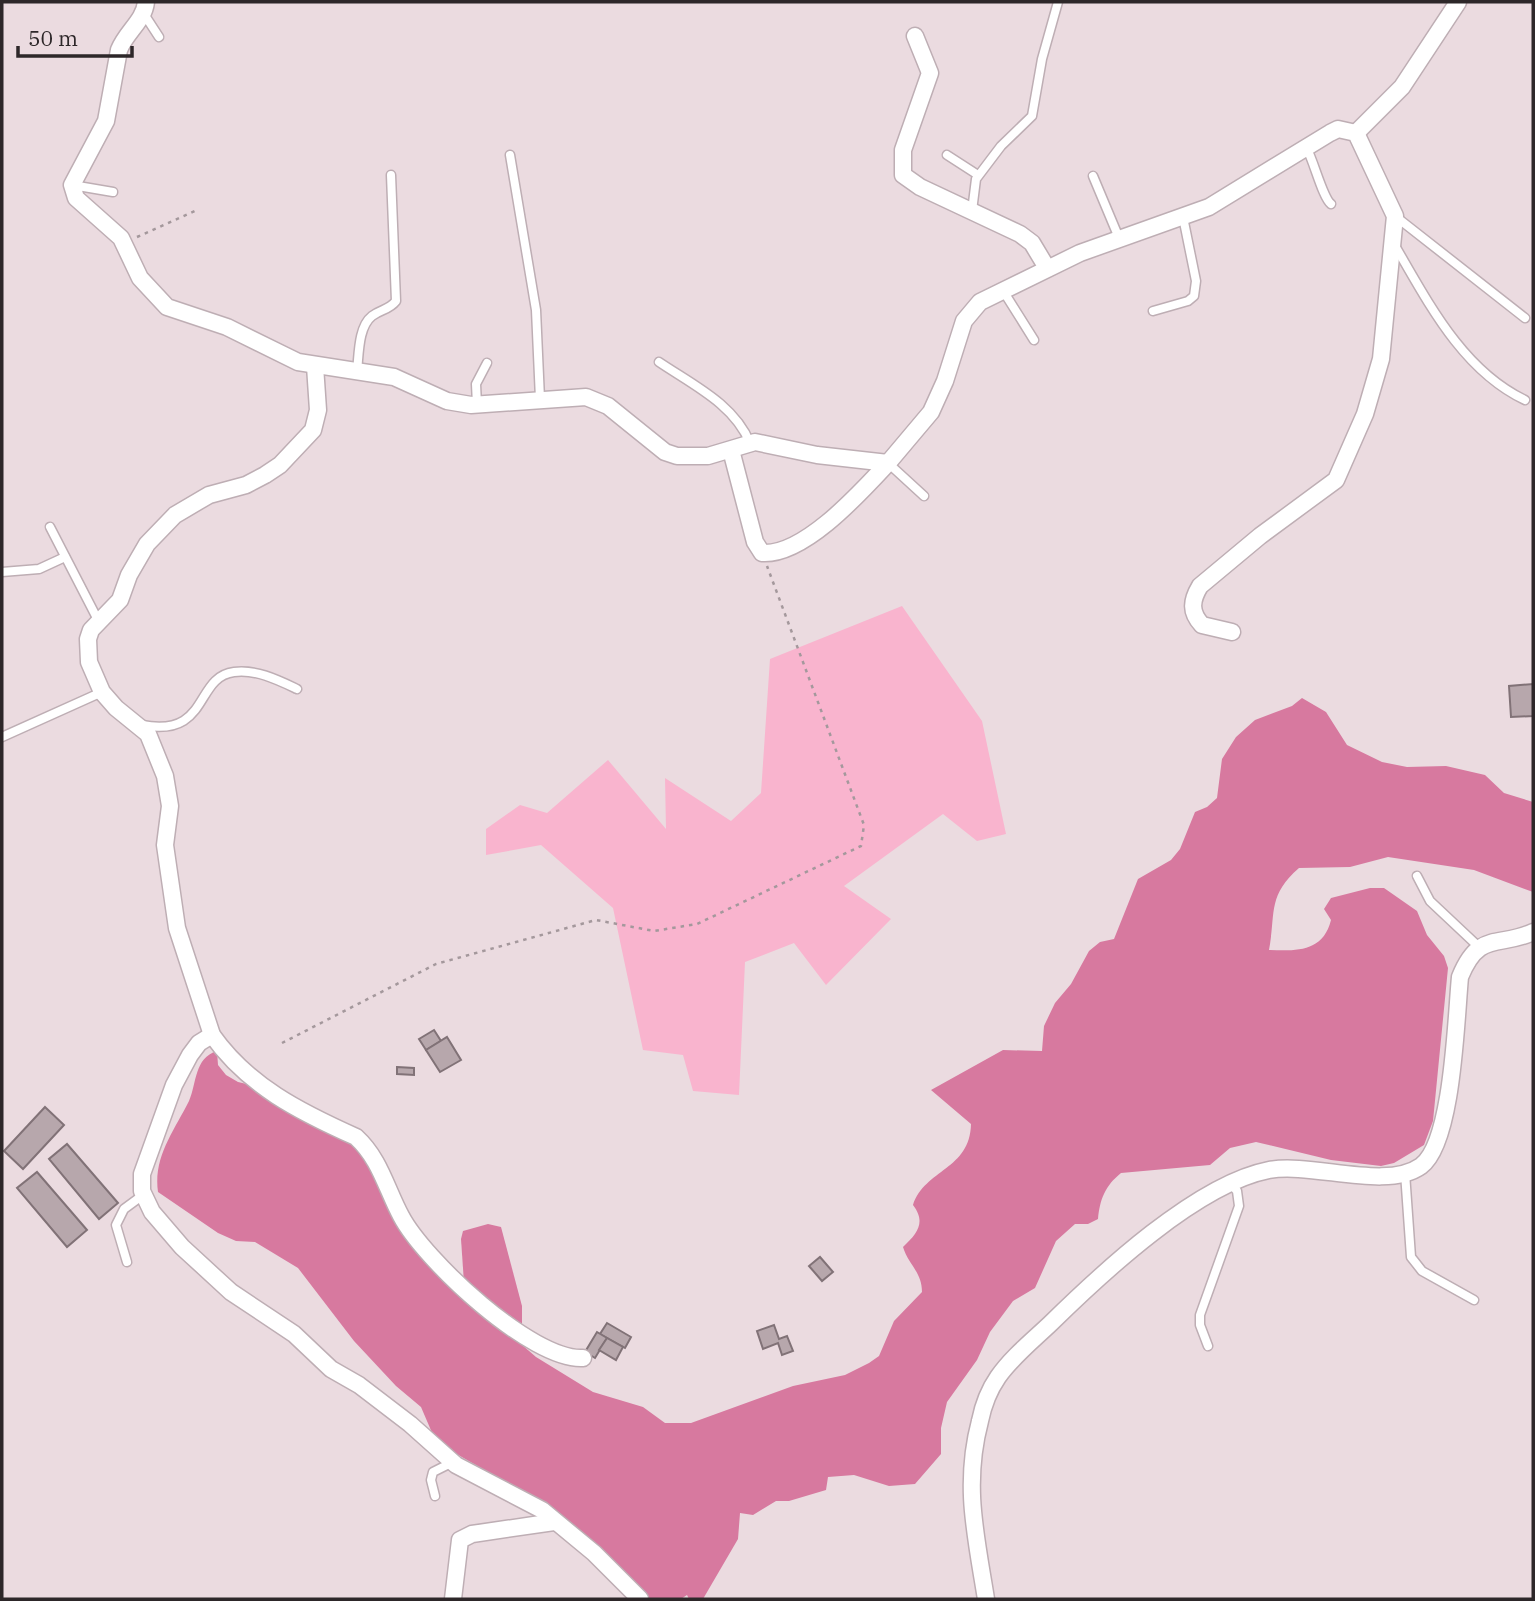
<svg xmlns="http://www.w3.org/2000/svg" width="1535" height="1601" viewBox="0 0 1535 1601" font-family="'IBM Plex Serif',serif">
<rect width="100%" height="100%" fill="#ebdbe0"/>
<polygon fill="#f9b4ce" points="902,606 982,721 1006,834 977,841 943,814 844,886 891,919 826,985 794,943 745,962 739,1095 693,1091 683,1055 643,1050 613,908 541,845 486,855 486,829 520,805 547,813 608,760 666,829 665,778 731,821 761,793 770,659"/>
<g fill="#d7799f">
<path d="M1302,698L1326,712L1347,745L1382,762L1407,767L1446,766L1485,775L1504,793L1533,802V892L1474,870L1388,857L1350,867L1299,868C1267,896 1276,913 1269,950C1297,951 1323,952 1331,920L1324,909L1331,898L1370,888H1384L1417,911L1427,935L1444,956L1448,968L1433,1121L1424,1145L1394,1163L1381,1166L1331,1160L1256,1142L1230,1148L1210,1165L1121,1173C1105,1186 1100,1199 1098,1219L1088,1224H1075L1056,1241L1035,1288L1013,1301L990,1332L977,1360L947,1402L941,1428V1454L915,1484L889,1486L854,1475L828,1477L826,1490L789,1501H776L753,1515L740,1513L738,1539L703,1599H689L687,1595L681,1599H645L529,1496L436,1442L421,1407L396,1386L354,1341L298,1268L255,1242L236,1241L218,1233L158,1192C153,1157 174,1131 189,1101C197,1083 194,1058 217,1051L218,1065L226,1075L238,1082L255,1086L277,1106L290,1113L342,1133L362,1151L419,1256L536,1357L593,1392L643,1407L665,1423H691L793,1386L845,1375L869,1363L879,1356L894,1321L922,1292C922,1272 908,1264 903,1247C918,1233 926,1222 913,1205C925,1169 970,1170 971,1124L931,1090L1003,1050L1042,1051L1044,1026L1055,1003L1071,984L1089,951L1100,942L1114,939L1138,879L1171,860L1180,849L1195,812L1207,807L1217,798L1222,759L1236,737L1255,720L1292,706Z"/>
<polygon points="488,1224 501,1227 522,1306 522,1324 464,1283 461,1239 463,1231"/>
</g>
<g fill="#b7a7ac" stroke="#817277" stroke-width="2">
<polygon points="1533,684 1533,716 1511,717 1509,686"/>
<polygon points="434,1030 441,1041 426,1050 419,1039"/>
<polygon points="447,1037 461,1060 440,1072 426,1050"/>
<polygon points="397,1067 414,1068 414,1075 397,1074"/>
<polygon points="45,1107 64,1125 23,1169 4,1151"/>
<polygon points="67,1144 118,1203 99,1219 49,1159"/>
<polygon points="37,1172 87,1230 67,1247 17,1188"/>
<polygon points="820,1257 833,1272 822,1281 809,1266"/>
<polygon points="607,1323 631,1337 625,1348 600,1334"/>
<polygon points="774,1325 779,1339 787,1336 793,1351 782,1355 778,1343 763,1349 757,1331"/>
<polygon points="597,1332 607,1338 595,1358 585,1352"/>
<polygon points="607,1338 623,1347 616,1360 599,1350"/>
</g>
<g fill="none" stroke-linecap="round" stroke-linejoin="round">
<g stroke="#beaeb4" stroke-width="11">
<g id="service">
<polyline points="144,14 159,37"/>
<path d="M1307,149C1314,162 1323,198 1331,204"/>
<polyline points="510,155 536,310 540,399"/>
<polyline points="947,155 978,175"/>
<polyline points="1093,176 1119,238"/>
<polyline points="72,185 113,192"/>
<polyline points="972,211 976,179 1001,146 1032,116 1042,59 1058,2"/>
<polyline points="1395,216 1525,318"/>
<path d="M1394,244C1428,302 1462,370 1525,400"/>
<polyline points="1002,289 1034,340"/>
<polyline points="1153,311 1188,301 1194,296 1196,281 1183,217"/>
<path d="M659,362C693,385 734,404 750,443"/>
<path d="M357,371C359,355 358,327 372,316C381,309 389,310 396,301L391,175"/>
<polyline points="477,405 476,384 487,363"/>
<polyline points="888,463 924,496"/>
<polyline points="50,527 99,622"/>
<polyline points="2,572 39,569 65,557"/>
<path d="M142,725C210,738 194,677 234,672C256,669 278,680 297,689"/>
<polyline points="2,737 102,692"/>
<polyline points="1417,876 1430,901 1480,948"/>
<polyline points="1405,1173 1411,1257 1422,1271 1474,1300"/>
<polyline points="127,1262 116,1225 124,1209 143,1195"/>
<polyline points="1208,1346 1200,1325 1200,1315 1239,1206 1237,1191 1230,1183"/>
<polyline points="435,1496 431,1480 433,1472 453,1462"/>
</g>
</g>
<g stroke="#beaeb4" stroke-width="19">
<g id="minor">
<path d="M146,2C144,21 126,32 119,50L106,121L72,185L76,198L121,238L140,278L167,307L227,327L298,362L394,377L447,401L471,405L586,397L608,406L665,452L677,456H708L755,442L817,455L888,463L931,412L945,381L964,321L980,302L1080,253L1209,207L1330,133L1338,129L1356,133L1395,216L1381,359L1365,414L1336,480L1260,536L1200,586C1191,601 1190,612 1202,625L1232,632"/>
<polyline points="915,36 930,73 903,150 903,175 920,187 1020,234 1032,243 1047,268"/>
<polyline points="1356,133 1402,87 1458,2"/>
<path d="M315,366L318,410L313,430L280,465L265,475L246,485L209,495L175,515L147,544L129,575L120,600L91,630L88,639L89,662L102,692L116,708L148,734L165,776L170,806L165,845L177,928L212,1035C248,1086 300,1112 356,1137C380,1159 386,1188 401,1216C424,1260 532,1361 583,1358"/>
<path d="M731,450L755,542L762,553C804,556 861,492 888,463"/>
<polyline points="212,1035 199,1043 190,1055 174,1085 142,1174 142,1191 152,1212 182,1247 231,1292 294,1334 331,1369 359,1385 410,1424 456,1465 542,1510 594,1553 640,1599"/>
<polyline points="453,1599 460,1540 472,1534 554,1522"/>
<path d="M986,1599C976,1536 963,1485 980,1421C983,1406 989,1390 998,1377C1012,1357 1032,1341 1050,1324C1102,1273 1197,1184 1269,1170C1313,1162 1386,1191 1421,1166C1453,1143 1456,1017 1460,977C1479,930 1499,948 1533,932"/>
</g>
</g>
<g stroke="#a4989c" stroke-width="2.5" stroke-dasharray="3.5 5" stroke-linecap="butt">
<polyline points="137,237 195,211"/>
<polyline points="282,1043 436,964 596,920 654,931 697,924 861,846 864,825 767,566"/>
</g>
<use href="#service" stroke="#fff" stroke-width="8"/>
<use href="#minor" stroke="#fff" stroke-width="16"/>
</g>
<rect width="1535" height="1601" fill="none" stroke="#2d2729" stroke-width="7"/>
<path d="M18 46v10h114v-10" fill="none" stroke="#2d2729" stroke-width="3.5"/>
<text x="28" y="46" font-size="21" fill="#2d2729" stroke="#ebdbe0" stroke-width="5" paint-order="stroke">50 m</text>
</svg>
